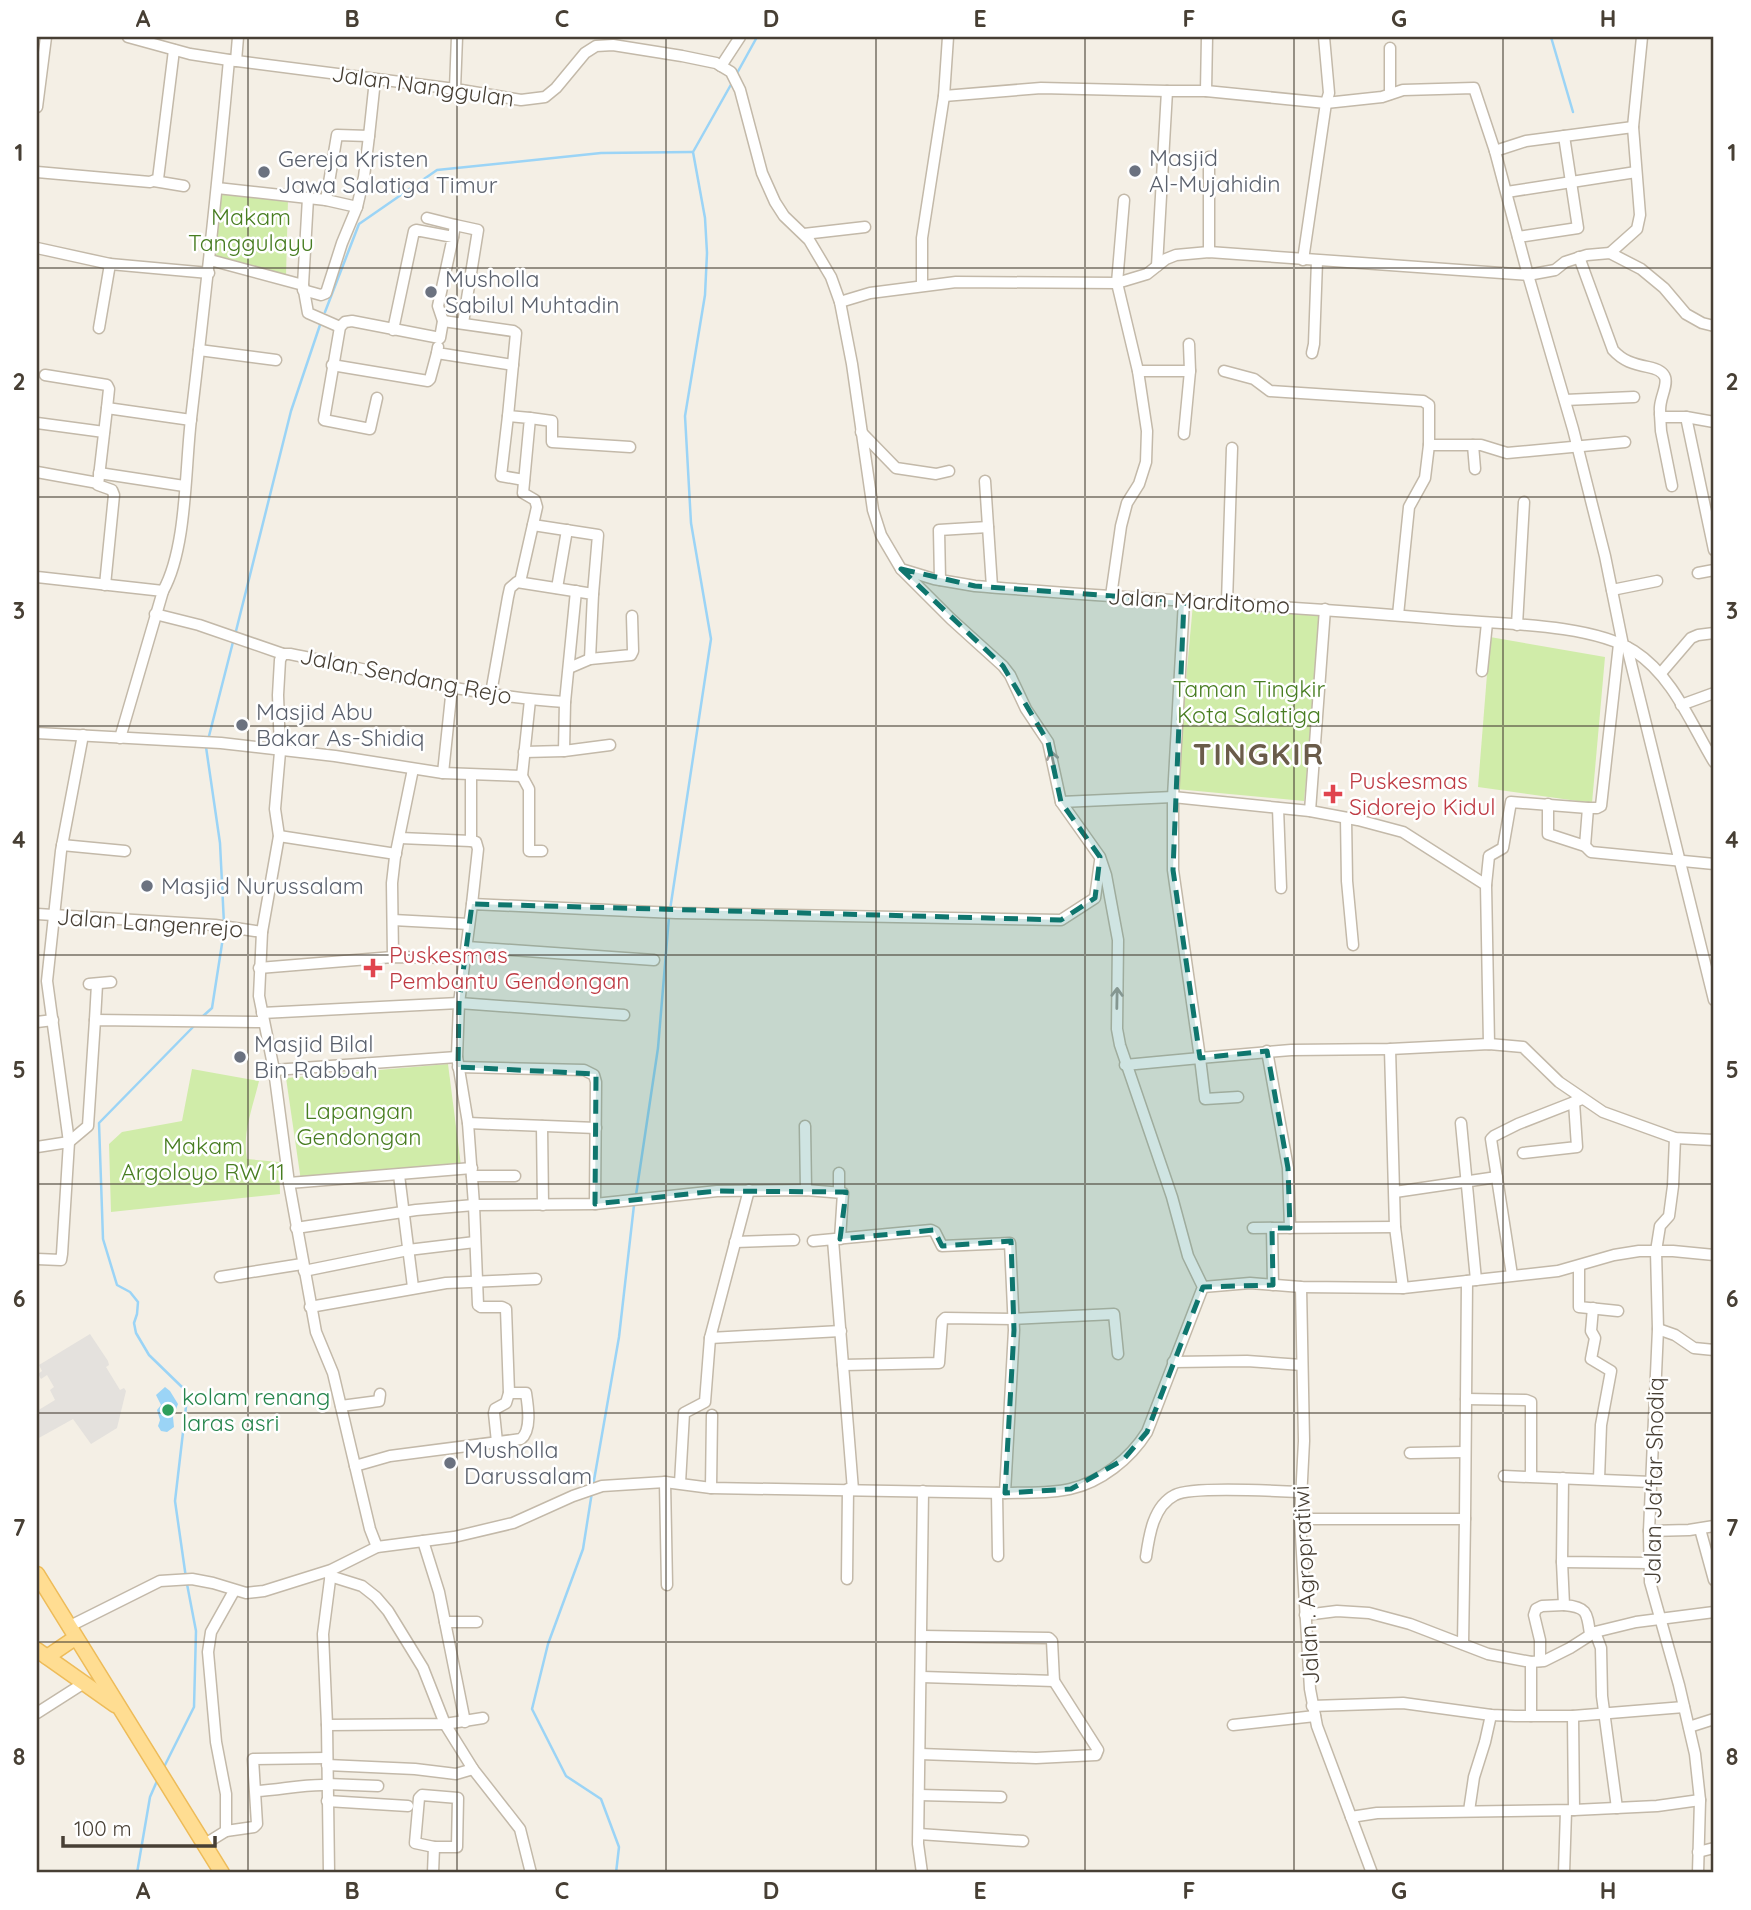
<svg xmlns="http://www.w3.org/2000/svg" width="1751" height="1910" viewBox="0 0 1751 1910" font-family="Quicksand,sans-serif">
<rect width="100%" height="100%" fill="#f4efe5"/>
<g fill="#d0eca9">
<polygon points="220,192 288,199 286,276 214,257"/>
<polygon points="1193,604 1322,616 1304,801 1176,789"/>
<polygon points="1490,637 1605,657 1592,803 1478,787"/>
<polygon points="448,1064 461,1166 301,1181 286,1078"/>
<path d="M192,1069L259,1081C253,1107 242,1133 247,1159L279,1162L280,1194L111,1212L109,1144L122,1132L182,1121Z"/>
</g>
<polygon fill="#e4e1dd" points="90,1334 108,1361 109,1365 106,1367 120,1390 124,1388 126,1391 117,1428 91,1444 73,1419 37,1439 37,1411 55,1400 50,1390 54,1387 47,1375 41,1379 38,1374 42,1371 39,1365"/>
<polygon fill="#9bd4f6" points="165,1387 170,1391 178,1404 173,1417 174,1427 167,1432 161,1431 158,1426 160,1420 157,1410 161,1405 156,1395"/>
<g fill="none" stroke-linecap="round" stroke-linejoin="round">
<g stroke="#9bd4f6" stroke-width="2.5">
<polyline points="1551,37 1573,112"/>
<polyline points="736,75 757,37"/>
<polyline points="325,312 359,224 437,170 601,153 692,152"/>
<polyline points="235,635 291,411 321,322"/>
<polyline points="208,740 233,642"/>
<polyline points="206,747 220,843 224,924"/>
<polyline points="670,910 711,639 691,523 685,416 705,295 707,253 705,218 693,152 733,81"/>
<polyline points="202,1017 212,1008 224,931"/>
<polyline points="636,1195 658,1048 669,917"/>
<polyline points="593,1486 619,1337 634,1205"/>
<polyline points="592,1492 583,1549 548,1644 532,1709 566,1776 601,1799 619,1847 616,1873"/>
<polyline points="186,1578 175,1501 187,1398 184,1389 149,1355 136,1333 134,1323 137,1314 138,1302 130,1292 117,1285 103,1239 99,1123 195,1025"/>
<polyline points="163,1769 194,1707 196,1631 187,1584"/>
<polyline points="137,1873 150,1797 157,1781"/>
</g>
<g stroke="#c3b9a9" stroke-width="13">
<g id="minor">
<path d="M128,37L190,54L229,60L455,89L521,100L545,97L556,88L585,53L596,46L613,45L682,56L716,63L731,72L740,90L762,173L775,202L784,216L809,240L831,277L840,302L852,364L873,510L881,535L901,569L934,579L975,586C1134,599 1293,606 1452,620C1503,624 1592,624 1634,651C1673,676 1691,724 1714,762"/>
<polyline points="1324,37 1329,93 1326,103 1382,97 1403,90 1474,88 1495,151"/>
<polyline points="1390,48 1390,94"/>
<polyline points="236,61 238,37"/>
<polyline points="721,66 740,37"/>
<polyline points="455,89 457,37"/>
<polyline points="1206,91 1326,103 1303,260"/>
<polyline points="944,96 1041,88 1167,91"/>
<polyline points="37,107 46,37"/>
<polyline points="37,172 150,182 158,179 174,50"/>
<polyline points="154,181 184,186"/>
<polyline points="217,188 326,200 337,135 369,136 375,80"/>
<polyline points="1507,192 1636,172"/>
<polyline points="357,207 364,177 369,136"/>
<polyline points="427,218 455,225"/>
<polyline points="804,234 865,227"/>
<polyline points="453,237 455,225 478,230 463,323"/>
<polyline points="1518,237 1578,228 1564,136"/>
<polyline points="37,248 110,264 209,273"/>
<polyline points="1209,252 1209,157"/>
<polyline points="1610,253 1637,229 1640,215 1633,127 1642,37"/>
<path d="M1579,257L1613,350C1623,361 1633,364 1648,367C1683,374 1654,396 1661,417H1686L1714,422"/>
<polyline points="210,260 303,285 308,313 340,327"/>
<polyline points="1157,266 1167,91 1206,91 1207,37"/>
<polyline points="303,285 308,198"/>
<polyline points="922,285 922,238 944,96 948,37"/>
<polyline points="303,290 321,295 326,293 342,243 357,207 326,200"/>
<polyline points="840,302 870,293 956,282 1117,283 1147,274 1166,259 1176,255 1209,252 1528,275 1555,270 1565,262 1587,255 1610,253 1641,269 1664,288 1686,314 1702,323 1714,326"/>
<polyline points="443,321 513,331 516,333 508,416 530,418 523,493 535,500 537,507 520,582"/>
<polyline points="99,328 110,264"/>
<polyline points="438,347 437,353 513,365"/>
<polyline points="199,350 276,360"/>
<polyline points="1312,353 1314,344 1317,261"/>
<polyline points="332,365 428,381 430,379 437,353"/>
<polyline points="1138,371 1190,371 1189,344"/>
<polyline points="1224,371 1254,379 1270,391 1423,401 1429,405 1429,445 1425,478 1409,507 1398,615"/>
<polyline points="45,375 107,385 109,389 107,408"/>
<polyline points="377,398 370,429 324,420 340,327 345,322 352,321 440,338 443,321 438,306 453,237 416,230 414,231 393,330"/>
<polyline points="1565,400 1634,397"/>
<polyline points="1660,414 1661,431 1672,486"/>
<polyline points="508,416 501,476 524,480"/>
<polyline points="1686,417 1714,550"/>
<polyline points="530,418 552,421 552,442 630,447"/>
<polyline points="37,423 104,432"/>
<polyline points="861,432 896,468 936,474 949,471"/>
<polyline points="1184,434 1190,371"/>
<polyline points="1429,445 1481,445 1507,453 1625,442"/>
<polyline points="1473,445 1475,469"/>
<polyline points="37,472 98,483"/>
<polyline points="99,473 184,486"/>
<polyline points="985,481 992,587"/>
<polyline points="533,525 598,535 593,594"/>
<polyline points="1698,573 1714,570"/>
<polyline points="37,577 163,591 120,738"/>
<polyline points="940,580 939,530 988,527"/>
<polyline points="105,585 114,495 112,490 98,485 107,408 191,420"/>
<polyline points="557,588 567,530"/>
<polyline points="1612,590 1657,581"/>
<path d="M163,591C187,548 185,469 191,419C205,300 218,180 229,60"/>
<polyline points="1111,596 1121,526 1127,503 1139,484 1146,462 1147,431 1138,371 1117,283 1124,200"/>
<polyline points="1184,601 1173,797 1173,870 1200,1058 1291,1050 1390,1049 1489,1044 1523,1047 1559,1082 1603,1112 1675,1138 1714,1140"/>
<polyline points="1227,602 1232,448"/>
<path d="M155,614L199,625L283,654H290C381,672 472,696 565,702"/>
<polyline points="1517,625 1524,502"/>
<polyline points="1623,645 1605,556 1573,429 1528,275 1495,151 1526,141 1633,127"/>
<polyline points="1627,647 1714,1000"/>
<polyline points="283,654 280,660 278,695 280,752 275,809 279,836 262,932 259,996 274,1070 289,1183 316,1332 333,1373 370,1529 377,1547"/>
<polyline points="569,668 590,659 631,655 633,651 632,616"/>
<polyline points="1482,671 1487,623"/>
<polyline points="1661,673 1691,638 1698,635 1714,633"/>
<polyline points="491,693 508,597 510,588 517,582 593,594 590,659"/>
<polyline points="1681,705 1714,693"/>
<polyline points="37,733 221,743 335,756 443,773 522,776 530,700"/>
<polyline points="564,751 565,702 576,591"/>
<polyline points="524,752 564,751 610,745"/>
<polyline points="443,773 452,687"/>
<polyline points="522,776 529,789 529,851 542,851"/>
<polyline points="1061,802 1173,797 1310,811 1358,820 1403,832 1486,885 1489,1044"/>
<polyline points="1548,804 1548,834 1585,846 1591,852 1714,864"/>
<polyline points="1278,808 1281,888"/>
<polyline points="1310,811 1325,609"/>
<polyline points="1346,818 1347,881 1353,945"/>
<polyline points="279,836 396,854"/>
<polyline points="400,838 471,841 471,776"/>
<polyline points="471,841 476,842 478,849 472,904"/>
<polyline points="62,845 125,851"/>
<polyline points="1585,846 1588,808"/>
<polyline points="1486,885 1489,856 1503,848 1511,802 1588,808 1597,808 1601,806 1619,644"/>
<polyline points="37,914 215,925 262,932"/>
<polyline points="393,920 469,924"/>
<polyline points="467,947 654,960"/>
<polyline points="393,957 392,883 395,857 413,769"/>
<polyline points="259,968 393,957 466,958"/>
<polyline points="89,984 111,982"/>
<polyline points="262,1013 459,1003 624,1015"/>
<polyline points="95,1020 97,984"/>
<polyline points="37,1022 53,1020"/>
<polyline points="1390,1049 1395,1227 1403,1288"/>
<polyline points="1267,1051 1288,1168 1290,1228"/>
<polyline points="1125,1065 1200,1058 1205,1099 1238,1097"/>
<polyline points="458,1067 584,1070 594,1075 596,1082 595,1204"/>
<polyline points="274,1070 457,1057"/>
<polyline points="468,1123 596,1128"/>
<polyline points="1461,1123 1476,1280"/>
<polyline points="542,1126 543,1205"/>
<polyline points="805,1126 806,1190"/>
<polyline points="1675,1138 1673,1186 1669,1216 1660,1226 1656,1251 1658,1329 1649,1531 1650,1582 1679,1685 1695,1754 1700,1800 1698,1873"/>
<polyline points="37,1147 69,1142 88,1126 95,1020 263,1022"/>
<polyline points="1523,1153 1577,1147 1574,1102"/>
<polyline points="839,1173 839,1191"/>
<polyline points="399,1175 413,1287"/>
<polyline points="472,1176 515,1176"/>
<polyline points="289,1183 472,1168"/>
<polyline points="749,1190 710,1338 841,1331"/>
<polyline points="1395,1192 1497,1177"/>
<polyline points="474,1205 468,1123 457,1057 459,1003 472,904 676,913 1061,920 1095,898 1100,861"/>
<polyline points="474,1205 478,1305 481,1307 502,1307 506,1309 509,1393 506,1403 495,1409 494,1413 497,1442"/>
<polyline points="296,1228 416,1210 474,1205 595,1204 717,1191 806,1190 843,1193 840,1239"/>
<polyline points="1253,1228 1395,1227"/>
<polyline points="1272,1228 1273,1285"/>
<polyline points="833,1240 853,1490"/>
<polyline points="813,1241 931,1230 935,1232 942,1246 1010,1243 1014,1330 1005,1493"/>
<polyline points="735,1242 794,1240"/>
<polyline points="37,1259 61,1260 62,1254 69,1142 47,981 61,851 83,735"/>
<polyline points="1579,1266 1579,1307 1618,1311"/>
<polyline points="304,1271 408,1250 475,1242"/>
<polyline points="1512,1275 1491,1139 1494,1136 1518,1124 1582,1099"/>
<polyline points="220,1277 302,1264"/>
<polyline points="1203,1287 1250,1283 1301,1287 1403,1288 1558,1271 1614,1255 1639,1251 1673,1251 1714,1255"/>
<polyline points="1301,1287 1304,1441 1300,1519 1310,1689 1317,1726 1372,1873"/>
<polyline points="310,1307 446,1283 536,1279"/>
<polyline points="1593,1308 1591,1331 1595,1338 1591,1359 1611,1371 1601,1425 1599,1479"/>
<polyline points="1658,1329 1675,1335 1694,1348 1714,1350"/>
<polyline points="1173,1362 1247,1361 1302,1365"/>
<polyline points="843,1365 939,1363 942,1321 945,1318 1013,1319 1114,1314 1118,1354"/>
<polyline points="1466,1399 1526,1400 1531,1402 1531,1476"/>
<polyline points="341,1406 379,1401 380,1394"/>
<polyline points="1410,1453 1465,1452"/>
<path d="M355,1466L390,1456L521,1439C532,1430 528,1406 526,1393H509"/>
<polyline points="1504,1476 1651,1482"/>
<polyline points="1563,1478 1562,1562 1650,1563"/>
<polyline points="665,1482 667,1585"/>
<polyline points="680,1483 684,1413 705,1402 710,1338"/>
<polyline points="711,1488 712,1415"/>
<polyline points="997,1493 998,1556"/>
<polyline points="1300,1519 1465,1519 1467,1281"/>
<polyline points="1700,1529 1714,1580"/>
<polyline points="1649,1531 1689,1530 1714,1526"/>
<polyline points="423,1541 439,1592 465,1722"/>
<path d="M1146,1557C1149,1536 1153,1506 1175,1495C1191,1486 1277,1491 1300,1492"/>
<path d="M1562,1562L1564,1605C1587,1607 1587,1612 1590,1634"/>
<polyline points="330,1576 362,1586 376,1597 388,1611 423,1668 445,1724 473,1769 520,1829 531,1873"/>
<polyline points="847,1579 848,1489"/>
<polyline points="1305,1615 1337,1611 1369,1613 1410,1624 1488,1654 1531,1662 1544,1661 1570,1648 1595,1632 1636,1622 1714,1612"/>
<polyline points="445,1622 477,1622"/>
<path d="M68,1627L160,1581L192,1579L213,1583L246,1593L264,1591L331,1570L377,1547L454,1537L513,1523L573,1496L602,1486L665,1482L711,1488L1005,1493C1026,1492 1049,1494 1070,1489C1101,1482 1130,1459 1147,1432L1203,1287L1188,1256L1172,1197L1120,1045L1117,1029L1118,940L1106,875L1100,857L1061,802L1048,742L1026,709L1010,675L1003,666L951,619L901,569"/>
<polyline points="1595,1632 1601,1648 1602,1696 1617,1808"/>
<polyline points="1463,1644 1465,1519"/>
<polyline points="1540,1661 1540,1640 1534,1615 1536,1609 1542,1606 1564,1605"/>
<polyline points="1531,1662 1531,1716"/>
<polyline points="922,1677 1054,1681 1052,1641 1049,1638 922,1636"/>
<polyline points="1312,1706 1403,1703 1491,1715 1515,1716 1573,1716 1684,1707"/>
<polyline points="37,1713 84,1683"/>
<polyline points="1573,1716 1574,1810"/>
<polyline points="327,1725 445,1724 483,1718"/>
<polyline points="1233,1725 1315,1716"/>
<polyline points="1689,1727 1714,1719"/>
<polyline points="920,1754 1036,1758 1096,1755 1098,1750 1054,1681"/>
<polyline points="327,1765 415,1769 456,1774 473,1769"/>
<polyline points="327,1784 378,1786"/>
<path d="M256,1791C281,1790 302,1784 327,1785"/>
<polygon points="422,1795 458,1798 457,1847 434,1847 415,1843 419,1798"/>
<polyline points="919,1795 1001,1797"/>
<polyline points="327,1801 408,1806"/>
<polyline points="1469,1811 1474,1777 1485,1742 1491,1715"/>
<polyline points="1351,1817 1377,1813 1574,1810 1657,1806 1700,1800"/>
<polyline points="226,1831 254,1827 257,1824 253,1759 327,1758"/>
<polyline points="919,1834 1023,1841"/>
<polyline points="205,1844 226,1831 226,1794 216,1742 208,1652 211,1632 234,1591"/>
<polyline points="1698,1852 1714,1848"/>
<polyline points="329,1873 327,1725 323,1634 331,1572"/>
<polyline points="433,1873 434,1847"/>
<polyline points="922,1873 918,1844 923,1491"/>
<polyline points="1564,1873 1566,1811"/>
</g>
</g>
<g stroke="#eebc59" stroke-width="17">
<g id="major">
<polyline points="37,1574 222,1873"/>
<polyline points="37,1650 115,1705"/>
<polyline points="47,1657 75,1638"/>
</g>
</g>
<use href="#minor" stroke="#fff" stroke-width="10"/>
<use href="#major" stroke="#ffdd92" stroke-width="14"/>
</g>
<defs><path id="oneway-shaft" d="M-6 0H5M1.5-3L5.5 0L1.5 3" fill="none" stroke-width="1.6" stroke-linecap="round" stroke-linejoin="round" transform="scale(1.75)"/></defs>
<g stroke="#a39f9a">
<use href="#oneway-shaft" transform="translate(1053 761) rotate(-102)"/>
<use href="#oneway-shaft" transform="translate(1117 998) rotate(-89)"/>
</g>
<path fill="#0f766e" fill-opacity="0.2" stroke="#0f766e" stroke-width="5" stroke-dasharray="14 9" stroke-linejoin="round" d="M901,569L975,586L1184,601L1173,870L1200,1058L1267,1051L1288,1168L1290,1228H1272L1273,1285L1203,1287L1147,1432L1123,1460L1071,1489L1005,1493L1014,1330L1011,1241L942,1246L934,1230L840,1239L846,1192L717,1191L595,1204L596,1074L458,1067L459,1003L472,904L1061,920L1095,898L1100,857L1061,802L1048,742L1003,666Z"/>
<path fill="none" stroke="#473f34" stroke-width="2" stroke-opacity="0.55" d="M248,37V1873M457,37V1873M666,37V1873M876,37V1873M1085,37V1873M1294,37V1873M1503,37V1873M37,268H1714M37,497H1714M37,726H1714M37,955H1714M37,1184H1714M37,1413H1714M37,1642H1714"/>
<g fill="#6b7280" stroke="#fff" stroke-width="2.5">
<circle cx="1135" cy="171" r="7"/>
<circle cx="264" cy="172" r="7"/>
<circle cx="431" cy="292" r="7"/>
<circle cx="242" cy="725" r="7"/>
<circle cx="147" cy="886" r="7"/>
<circle cx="240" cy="1057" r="7"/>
<circle cx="450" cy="1463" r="7"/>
</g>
<g fill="#e0444e" stroke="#fff" stroke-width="2.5">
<path d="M1329.5 783.5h7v7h7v7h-7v7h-7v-7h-7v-7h7z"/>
<path d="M369.5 957.5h7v7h7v7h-7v7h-7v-7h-7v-7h7z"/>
</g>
<circle fill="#2e9e5b" stroke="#fff" stroke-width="2.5" cx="168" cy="1410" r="7"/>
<g text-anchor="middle" stroke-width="5" stroke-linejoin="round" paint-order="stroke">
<g font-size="23" fill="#473f34" stroke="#fff">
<text transform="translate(423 86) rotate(8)" y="8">Jalan Nanggulan</text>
<text transform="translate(1199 601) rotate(3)" y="8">Jalan Marditomo</text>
<text transform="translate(406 676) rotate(11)" y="8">Jalan Sendang Rejo</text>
<text transform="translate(150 923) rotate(4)" y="8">Jalan Langenrejo</text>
<text transform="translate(1654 1481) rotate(-89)" y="8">Jalan Ja'far Shodiq</text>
<text transform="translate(1306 1585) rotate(-93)" y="8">Jalan . Agropratiwi</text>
</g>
<g font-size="23" fill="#5b616d" stroke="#fff" text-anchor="start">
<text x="1149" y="166">Masjid<tspan x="1149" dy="26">Al-Mujahidin</tspan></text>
<text x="278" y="167">Gereja Kristen<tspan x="278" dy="26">Jawa Salatiga Timur</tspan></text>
<text x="445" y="287">Musholla<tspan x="445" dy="26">Sabilul Muhtadin</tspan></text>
<text x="256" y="720">Masjid Abu<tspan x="256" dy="26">Bakar As-Shidiq</tspan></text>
<text x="161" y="894">Masjid Nurussalam</text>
<text x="254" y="1052">Masjid Bilal<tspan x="254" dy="26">Bin Rabbah</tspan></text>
<text x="464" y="1458">Musholla<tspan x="464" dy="26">Darussalam</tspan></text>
</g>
<g font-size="23" fill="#487d22" stroke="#fff">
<text x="251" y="225">Makam<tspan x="251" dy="26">Tanggulayu</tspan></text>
<text x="1249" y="697">Taman Tingkir<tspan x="1249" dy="26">Kota Salatiga</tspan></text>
<text x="359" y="1119">Lapangan<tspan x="359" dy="26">Gendongan</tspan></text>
<text x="203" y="1154">Makam<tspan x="203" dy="26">Argoloyo RW 11</tspan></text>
</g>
<g font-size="23" fill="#be3a42" stroke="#fff" text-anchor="start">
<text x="1349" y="789">Puskesmas<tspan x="1349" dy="26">Sidorejo Kidul</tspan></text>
<text x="389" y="963">Puskesmas<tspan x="389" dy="26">Pembantu Gendongan</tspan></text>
</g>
<g font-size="23" fill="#27864d" stroke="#fff" text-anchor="start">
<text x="182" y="1405">kolam renang<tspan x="182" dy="26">laras asri</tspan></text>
</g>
<g font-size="30" font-weight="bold" letter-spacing="2" fill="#6a5c4a" stroke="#fff">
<text x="1259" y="765">TINGKIR</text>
</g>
</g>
<rect width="1751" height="1910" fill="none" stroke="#ffffff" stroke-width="77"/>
<path d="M63 1836v10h152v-10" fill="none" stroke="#473f34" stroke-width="3.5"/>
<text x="74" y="1836" font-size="21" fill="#473f34" stroke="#ffffff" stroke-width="5" paint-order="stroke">100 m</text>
<rect x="38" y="38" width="1674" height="1833" fill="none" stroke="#473f34" stroke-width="2.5"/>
<g font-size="23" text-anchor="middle" font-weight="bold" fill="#473f34">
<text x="143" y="27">A</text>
<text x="352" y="27">B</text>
<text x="562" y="27">C</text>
<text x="771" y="27">D</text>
<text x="980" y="27">E</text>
<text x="1189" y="27">F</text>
<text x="1399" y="27">G</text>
<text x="1608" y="27">H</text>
<text x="19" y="161">1</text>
<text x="1732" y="161">1</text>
<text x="19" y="390">2</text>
<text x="1732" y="390">2</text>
<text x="19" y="619">3</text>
<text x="1732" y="619">3</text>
<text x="19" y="848">4</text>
<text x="1732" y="848">4</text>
<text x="19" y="1078">5</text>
<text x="1732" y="1078">5</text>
<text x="19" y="1307">6</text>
<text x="1732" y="1307">6</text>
<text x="19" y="1536">7</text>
<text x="1732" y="1536">7</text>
<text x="19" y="1765">8</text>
<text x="1732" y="1765">8</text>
<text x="143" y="1899">A</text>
<text x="352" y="1899">B</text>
<text x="562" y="1899">C</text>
<text x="771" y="1899">D</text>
<text x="980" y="1899">E</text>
<text x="1189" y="1899">F</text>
<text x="1399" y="1899">G</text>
<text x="1608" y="1899">H</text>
</g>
</svg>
